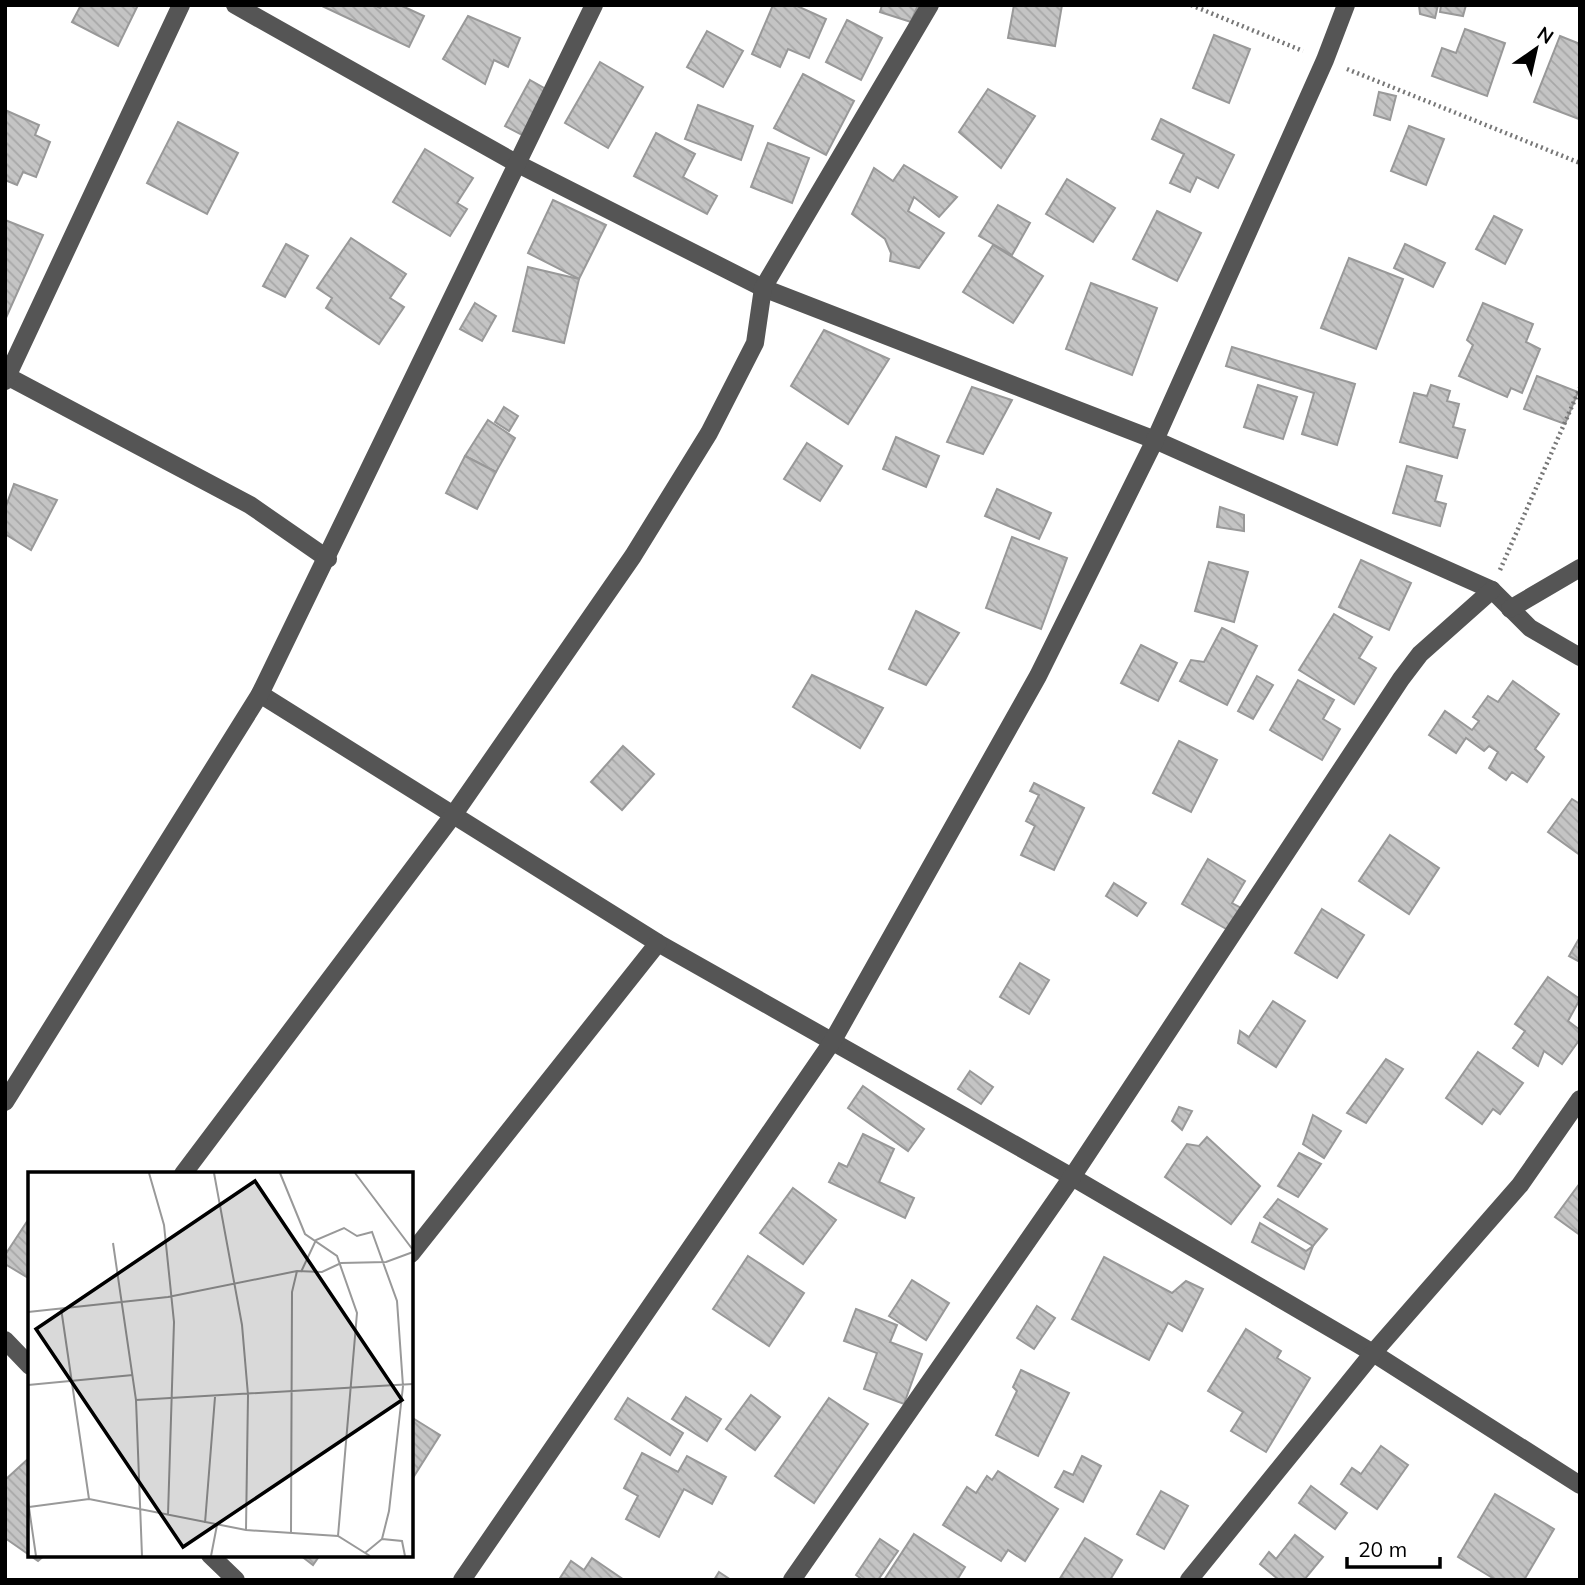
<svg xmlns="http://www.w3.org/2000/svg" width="1585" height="1585" viewBox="0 0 1585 1585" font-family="Mulish,sans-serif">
<defs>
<pattern id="building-back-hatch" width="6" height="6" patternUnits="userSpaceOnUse" patternTransform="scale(1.75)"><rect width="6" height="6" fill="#c4c4c4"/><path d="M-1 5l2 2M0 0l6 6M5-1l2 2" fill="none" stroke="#a7a7a7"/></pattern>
</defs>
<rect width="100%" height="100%" fill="#fff"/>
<g fill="url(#building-back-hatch)" stroke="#999" stroke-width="2">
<polygon points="81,5 138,5 118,46 72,22"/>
<polygon points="320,5 374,5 380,8 382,5 400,5 424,16 409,47"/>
<polygon points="773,5 795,5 826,19 809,58 788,49 780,67 752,54"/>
<polygon points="882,5 918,5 911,22 880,12"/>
<polygon points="1014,5 1062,5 1055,46 1008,38"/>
<polygon points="1419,5 1438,5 1435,18 1420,14"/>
<polygon points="1441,5 1466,5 1463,16 1440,12"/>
<polygon points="468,16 520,38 508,67 494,60 485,84 443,59"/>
<polygon points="847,20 882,38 861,80 826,62"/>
<polygon points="1465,29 1505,43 1487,96 1432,76 1442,48 1456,53"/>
<polygon points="707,31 743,51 723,87 687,67"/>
<polygon points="1214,35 1250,49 1229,103 1193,88"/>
<polygon points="1560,36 1580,44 1579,119 1534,102"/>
<polygon points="600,62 643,87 608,148 565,123"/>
<polygon points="803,74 854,101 826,155 774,128"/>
<polygon points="530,80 551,92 526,137 505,126"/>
<polygon points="988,89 1035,116 1001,168 959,132"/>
<polygon points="1379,92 1396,96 1390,120 1374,115"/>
<polygon points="698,105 753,126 741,160 685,139"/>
<polygon points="5,110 39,125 35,135 50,142 36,177 23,172 17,185 5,180"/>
<polygon points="1161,119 1234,155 1218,188 1197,177 1190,192 1170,183 1184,154 1152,139"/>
<polygon points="178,122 238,153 207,214 147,183"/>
<polygon points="1409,126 1444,139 1426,185 1391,171"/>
<polygon points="656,133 695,154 683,177 717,196 707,214 634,176"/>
<polygon points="768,143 809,158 792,203 751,187"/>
<polygon points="425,149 473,178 457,203 467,209 450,236 393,202"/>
<polygon points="904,165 957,197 939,217 914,197 908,211 944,233 919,268 890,261 891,253 885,239 852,214 874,168 893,181"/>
<polygon points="1067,179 1115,208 1093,242 1046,214"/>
<polygon points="553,200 606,225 579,279 528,253"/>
<polygon points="998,205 1030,223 1012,255 979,236"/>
<polygon points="1157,211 1201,233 1177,281 1133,259"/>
<polygon points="1494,216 1522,230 1505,264 1476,249"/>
<polygon points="5,220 43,235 5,320"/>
<polygon points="351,238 406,274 390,298 404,307 379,344 326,308 332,298 317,288"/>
<polygon points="286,244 308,256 285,297 263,286"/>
<polygon points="1405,244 1445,263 1433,287 1394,268"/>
<polygon points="993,245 1043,276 1013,323 963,292"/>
<polygon points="1349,258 1403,279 1376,349 1321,328"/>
<polygon points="528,267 579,279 564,343 513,331"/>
<polygon points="1091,283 1157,308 1132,375 1066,349"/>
<polygon points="475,303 496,316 482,341 460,329"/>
<polygon points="1483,303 1533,324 1526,342 1540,349 1522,393 1511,388 1507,397 1459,376 1473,345 1467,340"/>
<polygon points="824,330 889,359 848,424 791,386"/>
<polygon points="1232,347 1355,384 1337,445 1302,434 1314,393 1226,366"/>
<polygon points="1537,376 1578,392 1565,424 1524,409"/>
<polygon points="1258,385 1297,397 1283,439 1244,427"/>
<polygon points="1431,385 1450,391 1447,401 1459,404 1453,427 1465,430 1457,458 1400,442 1414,393 1427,396"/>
<polygon points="972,387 1012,400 983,454 947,442"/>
<polygon points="504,407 518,416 509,431 495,422"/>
<polygon points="488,420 515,438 496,472 465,456"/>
<polygon points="896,437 939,456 926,487 883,469"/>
<polygon points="807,443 842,466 820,501 784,479"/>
<polygon points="465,456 496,472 477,509 446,493"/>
<polygon points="1407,466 1442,476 1435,501 1446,504 1440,526 1393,513"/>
<polygon points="14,484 57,500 31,550 5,534 5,509"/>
<polygon points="997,489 1051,513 1039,539 985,516"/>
<polygon points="1220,507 1244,515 1244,531 1217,527"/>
<polygon points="1012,537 1067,558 1041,629 986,608"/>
<polygon points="1361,560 1411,583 1389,630 1339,607"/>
<polygon points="1209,562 1248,572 1234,622 1195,611"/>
<polygon points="916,611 959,633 926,685 889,669"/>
<polygon points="1334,614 1372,637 1359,658 1376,668 1354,704 1299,670"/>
<polygon points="1222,628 1257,646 1227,705 1180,681 1191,660 1204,662"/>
<polygon points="1141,645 1177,663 1158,701 1121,683"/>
<polygon points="812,675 883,708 860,748 793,707"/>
<polygon points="1257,676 1273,685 1253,719 1238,711"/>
<polygon points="1298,680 1334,700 1323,719 1340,729 1322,760 1270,730"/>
<polygon points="1513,681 1559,714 1535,749 1544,757 1527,782 1512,772 1506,780 1489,768 1498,752 1489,746 1484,751 1466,738 1456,753 1429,735 1445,711 1472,730 1479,721 1473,717 1488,696 1498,702"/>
<polygon points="1179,741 1217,760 1191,812 1153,793"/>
<polygon points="623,746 654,774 622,810 591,782"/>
<polygon points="1034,783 1084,808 1054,870 1021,855 1035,826 1026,821 1039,795 1030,791"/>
<polygon points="1572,799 1580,804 1580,855 1548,832"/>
<polygon points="1390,835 1439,868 1409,914 1359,881"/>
<polygon points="1208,859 1245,881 1232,903 1241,908 1228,930 1182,904"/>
<polygon points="1114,883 1146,903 1137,916 1106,896"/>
<polygon points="1322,909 1364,935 1337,978 1295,953"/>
<polygon points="1580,937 1580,962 1569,956"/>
<polygon points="1020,963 1049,980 1029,1014 1000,997"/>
<polygon points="1548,977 1580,999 1568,1021 1580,1030 1580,1039 1562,1064 1544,1051 1538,1066 1513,1048 1525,1031 1515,1024"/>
<polygon points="1273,1001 1305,1021 1276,1067 1238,1043 1240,1031 1249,1037"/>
<polygon points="1478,1052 1523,1083 1500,1114 1493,1109 1482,1124 1446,1098"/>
<polygon points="1386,1059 1403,1069 1366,1123 1347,1113"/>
<polygon points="970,1071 993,1087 981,1104 958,1089"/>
<polygon points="863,1086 924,1129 908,1151 848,1108"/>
<polygon points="1179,1107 1192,1111 1182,1130 1172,1121"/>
<polygon points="1313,1115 1341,1131 1324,1158 1303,1144"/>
<polygon points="863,1134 894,1149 879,1182 914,1198 905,1218 829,1182 839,1163 847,1167"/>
<polygon points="1207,1137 1260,1186 1231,1224 1165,1177 1187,1144 1199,1146"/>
<polygon points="1299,1153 1321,1164 1298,1197 1278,1186"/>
<polygon points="1580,1183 1580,1235 1555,1217"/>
<polygon points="793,1188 836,1220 803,1264 760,1233"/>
<polygon points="1278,1199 1327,1229 1313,1246 1264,1217"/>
<polygon points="28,1220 30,1221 30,1279 5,1264 5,1255"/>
<polygon points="1260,1223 1306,1251 1313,1246 1304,1269 1252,1242"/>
<polygon points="748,1256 804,1293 769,1346 713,1309"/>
<polygon points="1104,1257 1172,1293 1186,1281 1203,1289 1182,1331 1168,1323 1149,1360 1072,1319"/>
<polygon points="912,1280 949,1303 926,1340 889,1316"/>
<polygon points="1037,1306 1055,1318 1034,1349 1017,1338"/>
<polygon points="856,1309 897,1325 890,1342 922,1354 904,1404 864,1389 877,1353 844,1341"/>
<polygon points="1246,1329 1281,1351 1277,1358 1310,1378 1266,1452 1231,1431 1243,1412 1208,1391"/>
<polygon points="1021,1370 1069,1393 1038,1456 996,1435 1017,1391 1013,1387"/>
<polygon points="751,1395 780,1417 755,1450 726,1429"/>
<polygon points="686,1397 721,1419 707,1441 672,1419"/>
<polygon points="628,1398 683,1433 670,1455 615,1419"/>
<polygon points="829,1398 868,1424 814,1503 775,1476"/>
<polygon points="411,1417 440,1435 411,1481"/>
<polygon points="1381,1446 1408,1465 1377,1509 1341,1484 1352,1468 1361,1474"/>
<polygon points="642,1453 678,1472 687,1456 726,1477 712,1504 684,1489 659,1537 626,1519 638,1496 624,1488"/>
<polygon points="1082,1456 1101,1466 1083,1502 1055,1487 1064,1471 1073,1475"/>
<polygon points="29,1458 30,1555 45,1555 38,1561 5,1538 5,1480"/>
<polygon points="998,1471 1058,1509 1025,1561 1008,1550 1001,1561 943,1525 967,1487 976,1493 987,1476 992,1480"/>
<polygon points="1311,1486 1347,1513 1335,1529 1299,1503"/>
<polygon points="1161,1491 1188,1506 1164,1549 1137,1534"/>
<polygon points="1495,1494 1554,1529 1524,1580 1496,1580 1458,1557"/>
<polygon points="914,1534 965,1567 957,1580 884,1580"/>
<polygon points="1295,1535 1323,1557 1304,1580 1279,1580 1260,1564 1269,1552 1276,1559"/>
<polygon points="1085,1538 1122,1560 1110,1580 1059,1580"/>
<polygon points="880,1539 898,1551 878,1580 863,1580 856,1575"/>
<polygon points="300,1555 320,1555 313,1565"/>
<polygon points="592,1558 624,1580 560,1578 571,1561 584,1570"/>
<polygon points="719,1572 731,1580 714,1580"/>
</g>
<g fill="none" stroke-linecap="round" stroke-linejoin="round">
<g stroke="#777" stroke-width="4.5" stroke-dasharray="2 3.5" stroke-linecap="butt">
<polyline points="1191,5 1303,51"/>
<polyline points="1347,69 1580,163"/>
<polyline points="1500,570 1580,388"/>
</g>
<g stroke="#555" stroke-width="18">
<polyline points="235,5 516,163 763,288 1155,440 1492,590 1530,628 1580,657"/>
<polyline points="5,375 250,505 328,559"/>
<polyline points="5,381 181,5"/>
<polyline points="1510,609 1580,568"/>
<polyline points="260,694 658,943 1072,1177 1373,1353 1580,1485"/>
<polyline points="5,1102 260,694 594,5"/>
<polyline points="183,1174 454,814 633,556 709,433 755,343 763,288 930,5"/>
<polyline points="411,1254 658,943"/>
<polyline points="5,1340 30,1366"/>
<polyline points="210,1555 236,1580"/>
<polyline points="462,1580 832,1042 1038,676 1155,440 1325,60 1346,5"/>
<polyline points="792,1580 1072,1177 1401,679 1420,654 1492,590"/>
<polyline points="1189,1580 1373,1353 1520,1185 1580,1099"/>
</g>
</g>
<g transform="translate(28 1172)">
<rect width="385" height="385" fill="#fff"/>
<path fill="none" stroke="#999" stroke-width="2" d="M121,1L136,53L146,150L140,343M186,1L214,153L220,223L218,358M252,1L277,62L309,84L329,141L310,364M327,1L385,78M85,71L108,228L114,384M273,100L288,68L316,56L329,64L344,60L369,129L375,214L361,339L354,367L337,381M33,136L61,327M0,140L140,125L269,99L294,100L313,91L358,90L385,80M0,213L105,203M108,228L385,212M0,329L8,384M1,335L61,327L218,358L310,364L342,384M177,351L187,225M263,360L264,120L269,99M354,367L374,369L377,384M183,384L189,353"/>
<path fill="#000" fill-opacity="0.15" stroke="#000" stroke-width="3.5" d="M227,9L374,228L155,375L8,157Z"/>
<rect width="385" height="385" fill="none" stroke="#000" stroke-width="3.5"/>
</g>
<rect width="1585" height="1585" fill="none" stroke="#000000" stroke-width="14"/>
<g transform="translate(1536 49) rotate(34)" stroke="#ffffff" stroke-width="5" paint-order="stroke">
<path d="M0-5L12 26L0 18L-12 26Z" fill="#000000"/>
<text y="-10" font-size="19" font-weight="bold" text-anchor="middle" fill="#000000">N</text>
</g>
<path d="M1347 1557v10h93v-10" fill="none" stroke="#000000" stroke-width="3.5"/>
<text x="1358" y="1557" font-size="21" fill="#000000" stroke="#ffffff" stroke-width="5" paint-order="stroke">20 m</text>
</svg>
